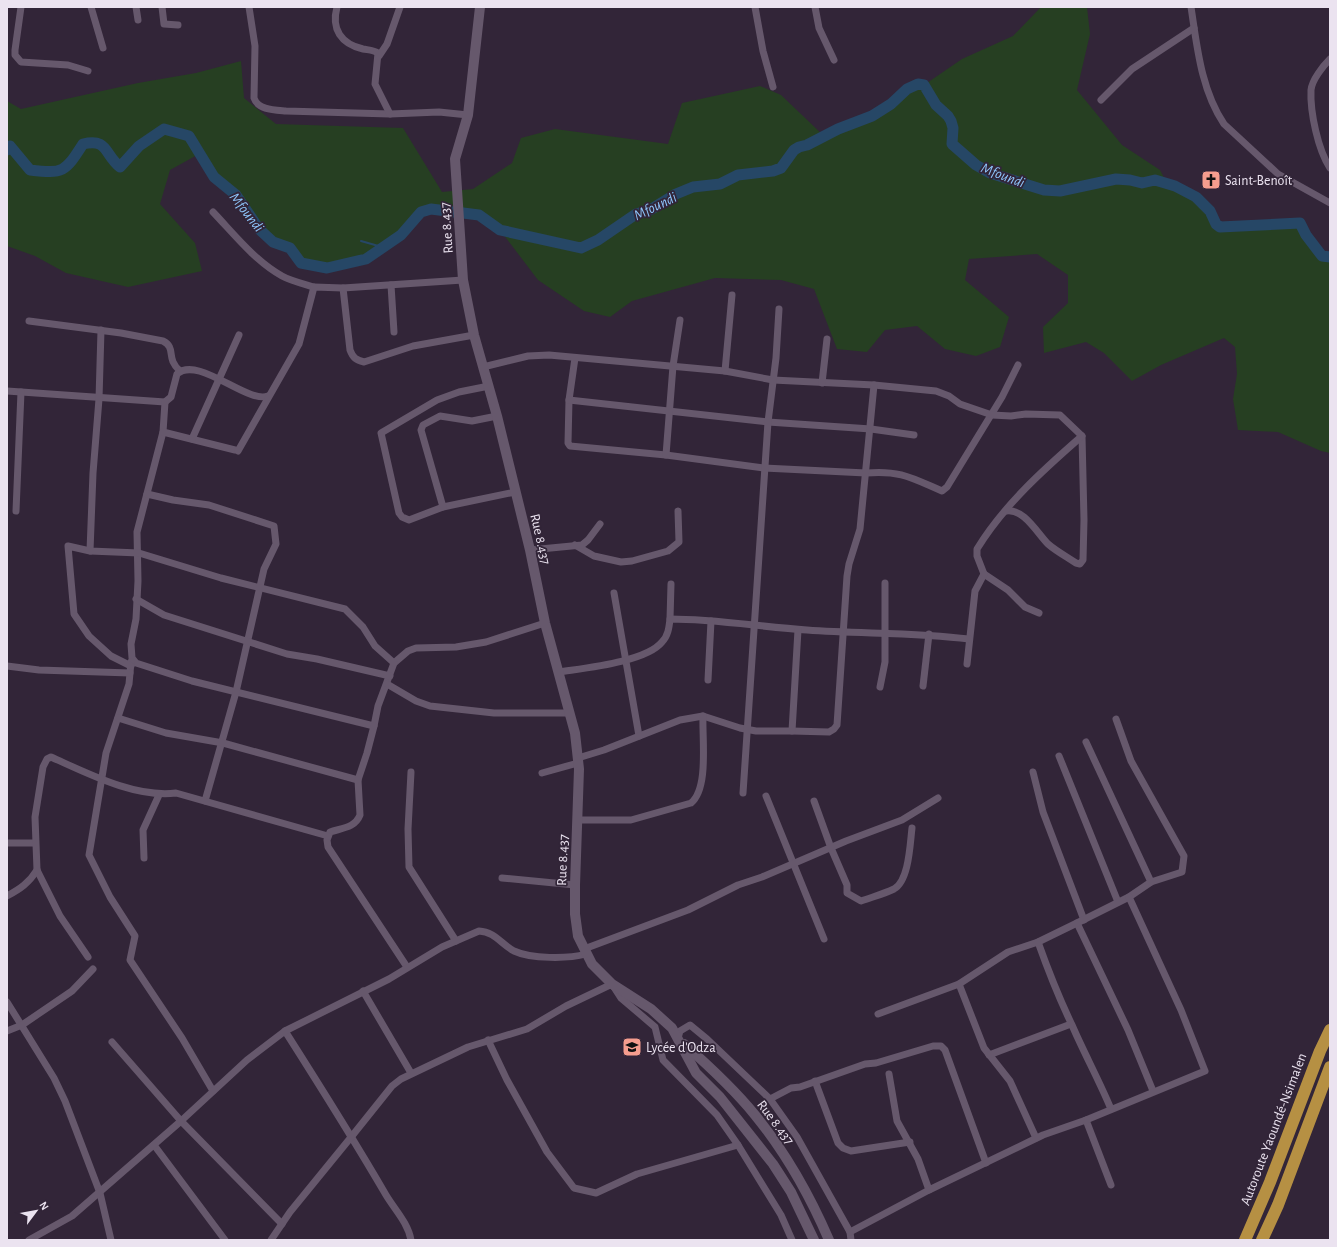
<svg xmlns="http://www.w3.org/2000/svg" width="1337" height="1247" viewBox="0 0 1337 1247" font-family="'Alegreya Sans',sans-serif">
<rect width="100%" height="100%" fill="#322538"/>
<path fill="#263f22" d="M1041,7H1087L1090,34L1077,90L1122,145L1160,170L1168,185L1196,197L1210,211L1216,224L1220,227L1300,223L1306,235L1322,256L1330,257V453L1321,451L1278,432L1238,430L1233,399L1237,374L1235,347L1224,338L1161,365L1132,381L1104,353L1086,342L1044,353L1043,327L1068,303V275L1037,254L969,259L965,280L1009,317L1000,347L976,356L945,349L917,326L885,330L867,352L837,349L814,289L781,280L715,278L632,301L610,317L584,311L538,280L500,230L479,215L431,209L421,212L401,235L366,259L327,268L301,263L290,248L273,242L259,229L236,195L214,177L199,154L170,170L160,204L195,243L202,271L128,287L66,273L35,256L7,246V101L21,109L138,83L196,73L241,61L244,98L276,124L403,128L442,192L473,189L512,163L521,138L555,129L668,144L682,103L760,86L781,95L824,136C846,125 870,118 891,104C902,96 909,83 924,85L962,59L1013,36Z"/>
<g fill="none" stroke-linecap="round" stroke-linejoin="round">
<polyline stroke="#264766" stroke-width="2" points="361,241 382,247"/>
<path stroke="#264766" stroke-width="11" d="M7,150L10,146L30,170C64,174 65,172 83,144C108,138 104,154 120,167L139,146L164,129L189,136L214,177L236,195L259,229L273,242L290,248L301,263L327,268L366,259L401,235L421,212L431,209L479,215L500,230L581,248L598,240L636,214L650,210L676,194L693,187L720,184L738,175L773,171L781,168L794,150L799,147L807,145L838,129L872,116L891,104L907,89L918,84L924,85L936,105L948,116L951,121L953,128L952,144L976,165L990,173L1044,190L1060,191L1116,179L1130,180L1142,183L1155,180L1175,186L1196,197L1210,211L1216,224L1220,227L1300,223L1306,235L1322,256L1330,257"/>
<g stroke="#66586c" stroke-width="7">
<polyline points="21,7 15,50 15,55 21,62 68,65 88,71"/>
<polyline points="91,7 103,48"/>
<polyline points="136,7 138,20"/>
<polyline points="162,7 164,24 178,25"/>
<path d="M249,7L255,46L254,98C258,110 274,110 286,111L390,114"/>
<path d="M337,7C331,29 341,44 363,49C368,50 374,50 378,53L375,84L390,114L439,112L468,115"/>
<polyline points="755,7 763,51 773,87"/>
<polyline points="815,7 819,28 834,60"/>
<path d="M1191,7C1197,46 1201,90 1224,124L1278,174L1330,203"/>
<polyline points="379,56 387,44 400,7"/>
<path d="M1330,59C1323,66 1312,80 1311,90C1310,112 1318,150 1330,168"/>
<polyline points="1101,100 1132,69 1194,28"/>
<path d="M213,212C234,234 255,261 282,276C291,281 304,284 314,287"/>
<polyline points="391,285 394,332"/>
<path d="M343,288L350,350C353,358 356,360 364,362L413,346L474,335"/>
<path d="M29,321L121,333L163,341C177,348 165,358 180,371"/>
<path d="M575,358L569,400L568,443L570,446L666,455L764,468L866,473C900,470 912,478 942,491L947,487L1002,397L1018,365"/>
<path d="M483,367L528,356L549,355L725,371L773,380L874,385L936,391L949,396L960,404L992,415L1011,416L1026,414L1060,415L1082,436L1084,520L1083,560L1080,564L1076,563C1067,557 1056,551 1048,544C1037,533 1024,508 1006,511"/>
<polyline points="725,371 732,295"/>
<polyline points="822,383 827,339"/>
<polyline points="489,386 459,392 437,400 381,433 399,513 402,517 409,520 443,507 515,492"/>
<path d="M7,391L165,402L171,397L177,374C198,355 247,404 268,396"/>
<polyline points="569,400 768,422 871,429 914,435"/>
<polyline points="165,402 163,432 137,532 138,581 136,619 131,644 132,658 136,663 192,681 374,726 378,706 394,663 408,651 416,648 456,647 486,642 545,623"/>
<polyline points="163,432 235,450"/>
<polyline points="192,439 239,335"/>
<polyline points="238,451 299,344 314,287 343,288 463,280"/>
<polyline points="666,455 673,366 680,320"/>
<polyline points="147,494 173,500 209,505 274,526 276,544 264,569 236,692 205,801"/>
<polyline points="443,507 421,430 423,425 440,416 472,421 497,416"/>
<polyline points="16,511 21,392"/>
<polyline points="575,545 594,556 621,562 632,561 668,551 679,542 678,511"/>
<polyline points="530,550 582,545 588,540 600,524"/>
<polyline points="90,551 93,473 99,399 101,330"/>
<polyline points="984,574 1008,590 1025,607 1039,613"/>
<polyline points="614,593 639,736"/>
<polyline points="136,599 164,615 287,654 317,659 390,676"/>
<polyline points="670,619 671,584"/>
<polyline points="131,662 129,684 106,753 89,855 110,897 135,936 130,960 182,1038 213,1091"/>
<path d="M967,664L975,591L984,574L977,556V549C1004,505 1043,470 1082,436"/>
<polyline points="7,666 39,670 130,673"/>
<polyline points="131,666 111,656 89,636 74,614 68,546 90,551 139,553 221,578 345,609 363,627 375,646 394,663"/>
<path d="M559,672C584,668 646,662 662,642C668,636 669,628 670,619C716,619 761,627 807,630C861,634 915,632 969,639"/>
<polyline points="708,680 711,621"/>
<polyline points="387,684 416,701 430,706 494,713 570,713"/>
<polyline points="923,686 929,634"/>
<polyline points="880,687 885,662 885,583"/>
<polyline points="118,718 166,733 223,743 358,780"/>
<path d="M374,726L367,753L358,780L360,815C355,828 342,828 330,832L327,840L328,847L407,967"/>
<polyline points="792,731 829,732 834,729 837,725 847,576 849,564 860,529 874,385"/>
<polyline points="1086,742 1151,882"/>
<polyline points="1059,756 1118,902"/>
<polyline points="578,758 604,750 680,720 703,716 740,728 756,731 792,731 798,630"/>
<polyline points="411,772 408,829 409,867 456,941"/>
<polyline points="1033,772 1043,812 1084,920"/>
<polyline points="542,773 578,763"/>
<polyline points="743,793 768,422 776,358 779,309"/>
<polyline points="766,796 824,939"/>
<path d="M814,801L831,848L847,885V893L861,901C872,897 884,894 894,889C909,881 910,844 912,828"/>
<path d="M577,820H631L691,803C709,788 702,739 703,716"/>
<polyline points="7,843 35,843"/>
<polyline points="144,858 143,830 159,795"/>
<polyline points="502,878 575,885"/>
<path d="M7,896C20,889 29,883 37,870"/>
<polyline points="1077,923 1128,1030 1153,1091"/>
<path d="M1038,942C1048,970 1059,998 1072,1025C1084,1053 1099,1080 1111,1109"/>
<polyline points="584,949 688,910 738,885 762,877 846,841 902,820 938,798"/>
<path d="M88,957L60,916L37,870L35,817L43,767L47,759L51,757C89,774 135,798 176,793L328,836"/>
<polyline points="959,984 984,1048 1010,1081 1036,1138"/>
<polyline points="363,991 411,1073"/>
<polyline points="7,1002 54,1078 65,1101 100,1193 111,1240"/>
<polyline points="878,1014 959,984 1008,952 1038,942 1077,923 1129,897 1151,882 1182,872 1184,856 1131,761 1116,719"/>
<polyline points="7,1031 22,1025 72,991 93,969"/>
<path d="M285,1031C320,1086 354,1140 386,1195C395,1210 408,1223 411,1240"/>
<polyline points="678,1038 680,1031 690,1025 707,1039 770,1099 797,1137 850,1232 851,1240"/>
<polyline points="488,1040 507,1080 547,1152 574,1188 596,1193 637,1174 738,1145"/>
<polyline points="112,1042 181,1121 282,1224"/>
<polyline points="989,1055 1071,1024"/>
<polyline points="889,1074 897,1121 918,1159 929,1190"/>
<polyline points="815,1081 838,1143 843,1148 851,1151 910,1142"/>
<polyline points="770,1099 791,1088 800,1087 865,1064 876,1063 933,1046 941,1046 945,1050 986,1163"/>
<polyline points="1086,1120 1111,1185"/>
<polyline points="154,1145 225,1240"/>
<polyline points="850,1232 929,1190 1043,1135 1086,1120 1205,1071 1181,1010 1129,897"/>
<path d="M29,1240L72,1216L181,1121L247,1060L285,1031L389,979L442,947L479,931C495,932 501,944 514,951C531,959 568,959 586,954"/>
<polyline points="271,1240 290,1212 352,1136 392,1086 401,1079 468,1047 527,1029 566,1006 612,984 621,998 655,1027 663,1060 717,1115 738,1145 781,1215 792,1240"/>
</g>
<g stroke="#66586c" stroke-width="10">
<polyline points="480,7 468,115 455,159 463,280 474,335 497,416 530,550 545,623 575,733 579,769 575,885 575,914 578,936 592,964 612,984 651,1009 672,1028 696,1073 720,1097 773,1164 791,1192 814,1240"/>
<path d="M684,1044C709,1066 734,1089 755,1115C786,1153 810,1196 829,1240"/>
</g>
<g stroke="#b69043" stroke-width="12">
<polyline points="1245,1240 1270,1182 1320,1051 1330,1030"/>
<polyline points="1262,1240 1278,1205 1330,1067"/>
</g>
</g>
<defs>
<g id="church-square" transform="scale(1)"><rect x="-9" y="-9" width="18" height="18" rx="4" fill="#f59d8e" stroke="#322538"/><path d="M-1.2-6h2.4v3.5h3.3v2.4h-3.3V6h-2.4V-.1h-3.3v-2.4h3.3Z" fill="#111"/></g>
<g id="school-square" transform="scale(1)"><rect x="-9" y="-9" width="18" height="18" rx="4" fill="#f59d8e" stroke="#322538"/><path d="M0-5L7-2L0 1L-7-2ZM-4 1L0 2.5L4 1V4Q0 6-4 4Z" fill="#111"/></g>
</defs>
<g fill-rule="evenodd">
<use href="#church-square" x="1211" y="180"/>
<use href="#school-square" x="632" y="1047"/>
</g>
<g text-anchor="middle" stroke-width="3.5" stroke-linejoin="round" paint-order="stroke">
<g font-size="14" fill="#ebe3f0" stroke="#322538" text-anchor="start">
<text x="1225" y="185">Saint-Benoît</text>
<text x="646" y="1052">Lycée d'Odza</text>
</g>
<g font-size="14" fill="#ebe3f0" stroke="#322538">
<text transform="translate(446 228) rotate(-94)" y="5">Rue 8.437</text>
<text transform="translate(541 539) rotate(77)" y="5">Rue 8.437</text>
<text transform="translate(562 860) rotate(-88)" y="5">Rue 8.437</text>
<text transform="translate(776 1122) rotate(53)" y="5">Rue 8.437</text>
<text transform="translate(1273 1129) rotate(-69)" y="5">Autoroute Yaoundé-Nsimalen</text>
</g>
<g font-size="15" font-style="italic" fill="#8ec5fb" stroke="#322538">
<text transform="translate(1003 175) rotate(21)" y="5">Mfoundi</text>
<text transform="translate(655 206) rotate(-26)" y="5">Mfoundi</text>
<text transform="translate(247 212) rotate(52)" y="5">Mfoundi</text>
</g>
</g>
<rect width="1337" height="1247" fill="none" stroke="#ebe3f0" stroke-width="16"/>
<g transform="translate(36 1211) rotate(58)" stroke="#322538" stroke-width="3" paint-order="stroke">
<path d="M0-3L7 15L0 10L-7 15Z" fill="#ebe3f0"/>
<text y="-6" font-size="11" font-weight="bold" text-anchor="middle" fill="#ebe3f0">N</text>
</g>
</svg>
